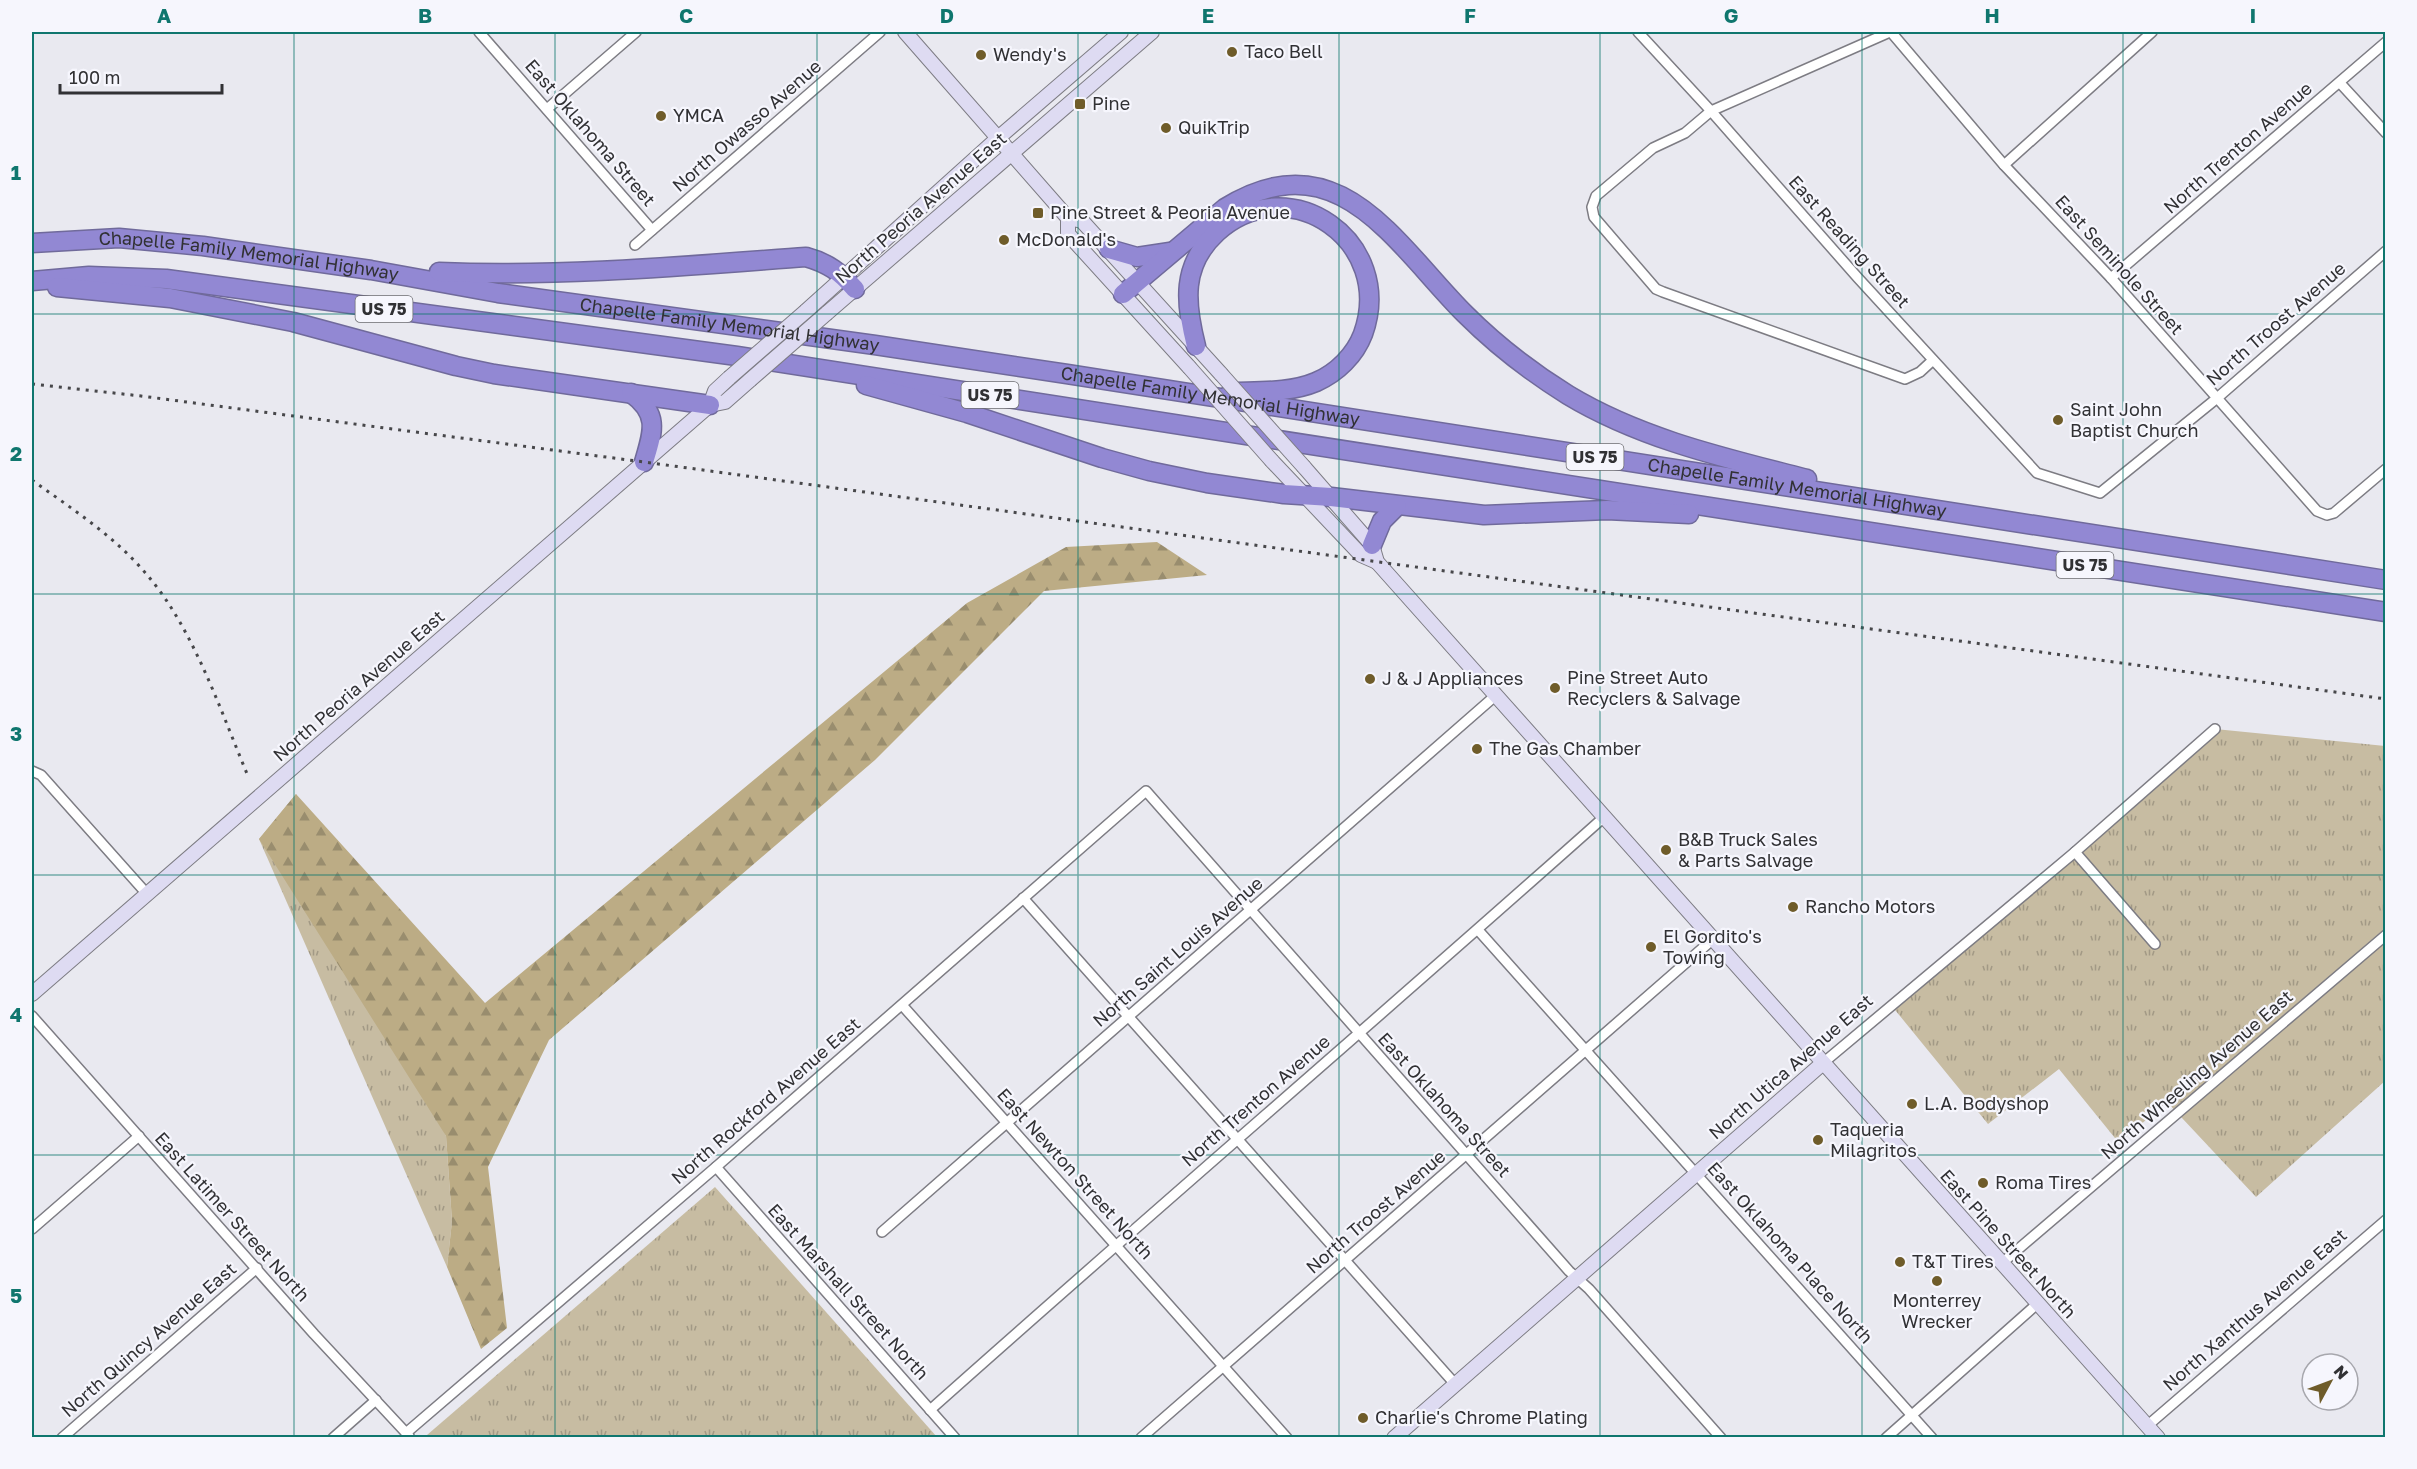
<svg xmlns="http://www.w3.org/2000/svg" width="2417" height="1469" viewBox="0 0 2417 1469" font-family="'Golos Text',sans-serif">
<defs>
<pattern id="grass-tufts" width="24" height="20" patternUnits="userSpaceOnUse" patternTransform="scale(1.5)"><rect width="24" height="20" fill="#c7bca2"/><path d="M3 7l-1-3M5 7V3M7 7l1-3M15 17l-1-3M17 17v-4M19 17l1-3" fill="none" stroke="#a29985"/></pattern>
<pattern id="forest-firs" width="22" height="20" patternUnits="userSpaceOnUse" patternTransform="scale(1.5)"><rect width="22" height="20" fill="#bcac85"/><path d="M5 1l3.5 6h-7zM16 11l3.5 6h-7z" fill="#998d6e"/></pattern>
</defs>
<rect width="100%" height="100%" fill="#e9e9f0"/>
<g fill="url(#grass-tufts)">
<polygon points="2215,729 2385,746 2385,1081 2256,1197 2167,1102 2119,1143 2059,1069 1988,1124 1891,1005"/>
<polygon points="296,794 446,1136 452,1221 447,1267 259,839"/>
<polygon points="715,1187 937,1437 429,1438 427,1435"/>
</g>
<polygon fill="url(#forest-firs)" points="1157,542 1207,575 1044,591 875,760 549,1040 488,1167 507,1328 481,1349 447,1267 452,1221 446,1136 259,839 296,794 485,1003 967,603 1066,547"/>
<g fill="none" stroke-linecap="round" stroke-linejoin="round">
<g stroke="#7d7c83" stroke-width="12">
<g id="street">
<polyline points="479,32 652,230"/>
<polyline points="1638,32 1711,111 1858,278 2037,473 2100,493 2216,399 2386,251"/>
<polyline points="1890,32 1711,111 1685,133 1653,148 1596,196 1592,207 1594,217 1656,289 1663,292 1905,379 1920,372 1933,360"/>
<polyline points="1891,32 2004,165 2111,278 2317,511 2327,515 2334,513 2386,469"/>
<polyline points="2340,83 2386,133"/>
<polyline points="547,109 636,32"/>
<polyline points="2004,165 2152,32"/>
<polyline points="635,245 880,32"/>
<polyline points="2111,278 2386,42"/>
<polyline points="32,771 41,775 147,894"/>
<polyline points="2075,852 2155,944"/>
<polyline points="1023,898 1455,1384"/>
<polyline points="1478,930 1932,1438"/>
<polyline points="902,1005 1287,1438"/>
<polyline points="32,1016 314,1334 409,1436"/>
<polyline points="1823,1063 2075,852 2215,729"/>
<polyline points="716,1167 955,1438"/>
<polyline points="32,1229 139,1136"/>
<polyline points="882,1232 1495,696"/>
<polyline points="2002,1263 2386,935"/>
<path d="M930,1410C1153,1211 1380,1017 1603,818"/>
<polyline points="2147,1426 2386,1220"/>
<polyline points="406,1433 716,1167 1146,791 1569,1271 1589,1289 1721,1438"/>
<polyline points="62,1438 257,1268"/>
<polyline points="333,1438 376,1400"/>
<polyline points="1141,1438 1712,940"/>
<polyline points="1886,1438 2037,1304"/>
</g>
</g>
<g stroke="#7d7c83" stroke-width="16">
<g id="secondary">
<polyline points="905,32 1068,218 1082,221 1221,374"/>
<polyline points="1068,218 1068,234 1189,367"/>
<polyline points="806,311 997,139 1121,32"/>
<polyline points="827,313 1152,32"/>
<polyline points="710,405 715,391 729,378"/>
<polyline points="1272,461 1361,555 1377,562"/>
<polyline points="1304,467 1372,545 1377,562 2158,1438"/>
<polyline points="32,994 710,405 725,402 750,380"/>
<polyline points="1394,1438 1823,1063"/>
</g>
</g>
<g stroke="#706a9b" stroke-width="21">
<g id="highway">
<path id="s1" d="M32,243L119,238L203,246L371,270L498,293L875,345L1067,374L2386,580"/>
<polyline points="1109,249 1137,257 1170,252"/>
<path d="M439,272C562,277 684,266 806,257C828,263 840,272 855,289"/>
<polyline points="32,281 89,276 166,279 737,356 2386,612"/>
<polyline points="57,287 170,298 293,322 456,366 494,374 710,405"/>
<path d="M1123,294L1225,208C1338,137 1396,245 1465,314C1496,345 1531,372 1568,395C1641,439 1725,458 1807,479"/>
<path d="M1196,346C1185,303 1181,265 1217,232C1290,167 1396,242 1363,334C1355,355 1337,373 1316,382C1290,393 1259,391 1231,392"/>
<polyline points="866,385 967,413 1102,458 1149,471 1207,483 1284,494 1331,497 1484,515 1607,510 1689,514"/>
<path d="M631,393C660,414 653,432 644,462"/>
<polyline points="1372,545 1382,521 1397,506"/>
</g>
</g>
<use href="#street" stroke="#fff" stroke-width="9"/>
<use href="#secondary" stroke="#dedbf2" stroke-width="14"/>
<use href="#highway" stroke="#9288d3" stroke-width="18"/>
<g stroke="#47474a" stroke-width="3" stroke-dasharray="3 6" stroke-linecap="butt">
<polyline points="32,384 141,396 644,462 2386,699"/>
<path d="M32,480C72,509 116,537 148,576C194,630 221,712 248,776"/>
</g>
<g stroke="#7d7c83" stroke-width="16" stroke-linecap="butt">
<g id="secondary-bridge">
<polyline points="1189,367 1272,461"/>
<polyline points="1221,374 1304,467"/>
<polyline points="729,378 806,311"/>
<polyline points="750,380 827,313"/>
</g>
</g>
<use href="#secondary-bridge" stroke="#dedbf2" stroke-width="14"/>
</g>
<path fill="none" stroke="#0f766e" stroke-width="1.5" stroke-opacity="0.55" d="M294,32V1438M555,32V1438M817,32V1438M1078,32V1438M1339,32V1438M1600,32V1438M1862,32V1438M2123,32V1438M32,314H2386M32,594H2386M32,875H2386M32,1155H2386"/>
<g fill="#6f5c2a" stroke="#f6f6fd" stroke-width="2">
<circle cx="1232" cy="52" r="6"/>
<circle cx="981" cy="55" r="6"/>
<rect x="1074" y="98" width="12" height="12" rx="3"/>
<circle cx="661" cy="116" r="6"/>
<circle cx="1166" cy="128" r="6"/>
<rect x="1032" y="207" width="12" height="12" rx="3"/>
<circle cx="1004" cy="240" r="6"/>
<circle cx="2058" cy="420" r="6"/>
<circle cx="1370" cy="679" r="6"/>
<circle cx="1555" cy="688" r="6"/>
<circle cx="1477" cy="749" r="6"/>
<circle cx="1666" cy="850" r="6"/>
<circle cx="1793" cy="907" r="6"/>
<circle cx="1651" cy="947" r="6"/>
<circle cx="1912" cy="1104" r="6"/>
<circle cx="1818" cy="1140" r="6"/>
<circle cx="1983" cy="1183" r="6"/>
<circle cx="1900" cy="1262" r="6"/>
<circle cx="1937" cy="1281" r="6"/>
<circle cx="1363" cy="1418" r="6"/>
</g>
<g text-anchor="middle" stroke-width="4.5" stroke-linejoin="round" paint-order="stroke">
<g fill="#f6f6fd" stroke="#6c6c70" stroke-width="1.5">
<rect x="355.5" y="296" width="57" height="26" rx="4.5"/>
<rect x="961.5" y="382" width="57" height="26" rx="4.5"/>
<rect x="1566.5" y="444" width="57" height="26" rx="4.5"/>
<rect x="2056.5" y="552" width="57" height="26" rx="4.5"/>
</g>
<g font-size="16" font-weight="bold" fill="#313134">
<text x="384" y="315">US 75</text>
<text x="990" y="401">US 75</text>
<text x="1595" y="463">US 75</text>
<text x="2085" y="571">US 75</text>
</g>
<g font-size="18" fill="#313134" stroke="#f6f6fd" text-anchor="start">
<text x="1244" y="58">Taco Bell</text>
<text x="993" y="61">Wendy's</text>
<text x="1092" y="110">Pine</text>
<text x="673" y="122">YMCA</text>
<text x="1178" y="134">QuikTrip</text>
<text x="1050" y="219">Pine Street &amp; Peoria Avenue</text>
<text x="1016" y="246">McDonald's</text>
<text x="2070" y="416">Saint John<tspan x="2070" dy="21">Baptist Church</tspan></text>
<text x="1567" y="684">Pine Street Auto<tspan x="1567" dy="21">Recyclers &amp; Salvage</tspan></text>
<text x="1382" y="685">J &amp; J Appliances</text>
<text x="1489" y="755">The Gas Chamber</text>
<text x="1678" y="846">B&amp;B Truck Sales<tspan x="1678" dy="21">&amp; Parts Salvage</tspan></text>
<text x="1805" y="913">Rancho Motors</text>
<text x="1663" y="943">El Gordito's<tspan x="1663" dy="21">Towing</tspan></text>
<text x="1924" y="1110">L.A. Bodyshop</text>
<text x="1830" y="1136">Taqueria<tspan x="1830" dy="21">Milagritos</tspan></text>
<text x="1995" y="1189">Roma Tires</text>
<text x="1912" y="1268">T&amp;T Tires</text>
<text x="1937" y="1307" text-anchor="middle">Monterrey<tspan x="1937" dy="21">Wrecker</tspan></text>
<text x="1375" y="1424">Charlie's Chrome Plating</text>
</g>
<g font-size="18" fill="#313134" stroke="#f6f6fd">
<text transform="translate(747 126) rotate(-41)" y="6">North Owasso Avenue</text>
<text transform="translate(590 133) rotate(49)" y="6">East Oklahoma Street</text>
<text transform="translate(2238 148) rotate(-41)" y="6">North Trenton Avenue</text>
<text transform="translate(921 208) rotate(-41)" y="6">North Peoria Avenue East</text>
<text transform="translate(1849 242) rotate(48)" y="6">East Reading Street</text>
<text dy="6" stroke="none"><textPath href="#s1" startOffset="218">Chapelle Family Memorial Highway</textPath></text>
<text transform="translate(2119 265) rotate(48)" y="6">East Seminole Street</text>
<text transform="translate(2276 324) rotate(-41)" y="6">North Troost Avenue</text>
<text dy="6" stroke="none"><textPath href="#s1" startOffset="704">Chapelle Family Memorial Highway</textPath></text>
<text dy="6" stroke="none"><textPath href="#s1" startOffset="1190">Chapelle Family Memorial Highway</textPath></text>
<text dy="6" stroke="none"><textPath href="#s1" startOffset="1784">Chapelle Family Memorial Highway</textPath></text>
<text transform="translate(359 686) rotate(-41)" y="6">North Peoria Avenue East</text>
<text transform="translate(1178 952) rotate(-41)" y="6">North Saint Louis Avenue</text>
<text transform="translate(1791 1067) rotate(-41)" y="6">North Utica Avenue East</text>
<text transform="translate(2197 1075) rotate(-41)" y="6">North Wheeling Avenue East</text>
<text transform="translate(766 1101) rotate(-41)" y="6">North Rockford Avenue East</text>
<text transform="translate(1256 1101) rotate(-41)" y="6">North Trenton Avenue</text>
<text transform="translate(1444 1105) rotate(48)" y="6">East Oklahoma Street</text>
<text transform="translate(1075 1174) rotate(48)" y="6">East Newton Street North</text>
<text transform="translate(1376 1212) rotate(-41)" y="6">North Troost Avenue</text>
<text transform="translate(232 1217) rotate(48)" y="6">East Latimer Street North</text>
<text transform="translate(2008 1244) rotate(48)" y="6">East Pine Street North</text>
<text transform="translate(1790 1253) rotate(48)" y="6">East Oklahoma Place North</text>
<text transform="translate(848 1292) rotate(48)" y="6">East Marshall Street North</text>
<text transform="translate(2255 1310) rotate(-41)" y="6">North Xanthus Avenue East</text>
<text transform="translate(149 1340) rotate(-41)" y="6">North Quincy Avenue East</text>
</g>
</g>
<rect width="2417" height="1469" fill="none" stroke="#f6f6fd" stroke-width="66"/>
<g transform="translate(2330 1382) rotate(49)"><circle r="28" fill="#f6f6fd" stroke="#a7a7ad" stroke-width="1.5"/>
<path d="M0-4.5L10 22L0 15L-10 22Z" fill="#6f5c2a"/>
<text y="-9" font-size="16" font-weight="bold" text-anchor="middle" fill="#313134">N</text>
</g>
<path d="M60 84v9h162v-9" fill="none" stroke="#313134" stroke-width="3"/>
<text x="69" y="84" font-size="18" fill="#313134" stroke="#f6f6fd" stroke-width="4.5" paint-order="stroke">100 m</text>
<rect x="33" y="33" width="2351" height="1403" fill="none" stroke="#0f766e" stroke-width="2"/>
<g font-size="20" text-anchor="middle" font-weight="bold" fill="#0f766e">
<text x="164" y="23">A</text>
<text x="425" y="23">B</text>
<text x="686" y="23">C</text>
<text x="947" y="23">D</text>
<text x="1208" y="23">E</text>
<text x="1470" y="23">F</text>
<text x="1731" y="23">G</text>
<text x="1992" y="23">H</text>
<text x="2253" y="23">I</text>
<text x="16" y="180">1</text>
<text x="16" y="461">2</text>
<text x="16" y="741">3</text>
<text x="16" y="1022">4</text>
<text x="16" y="1303">5</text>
</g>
</svg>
